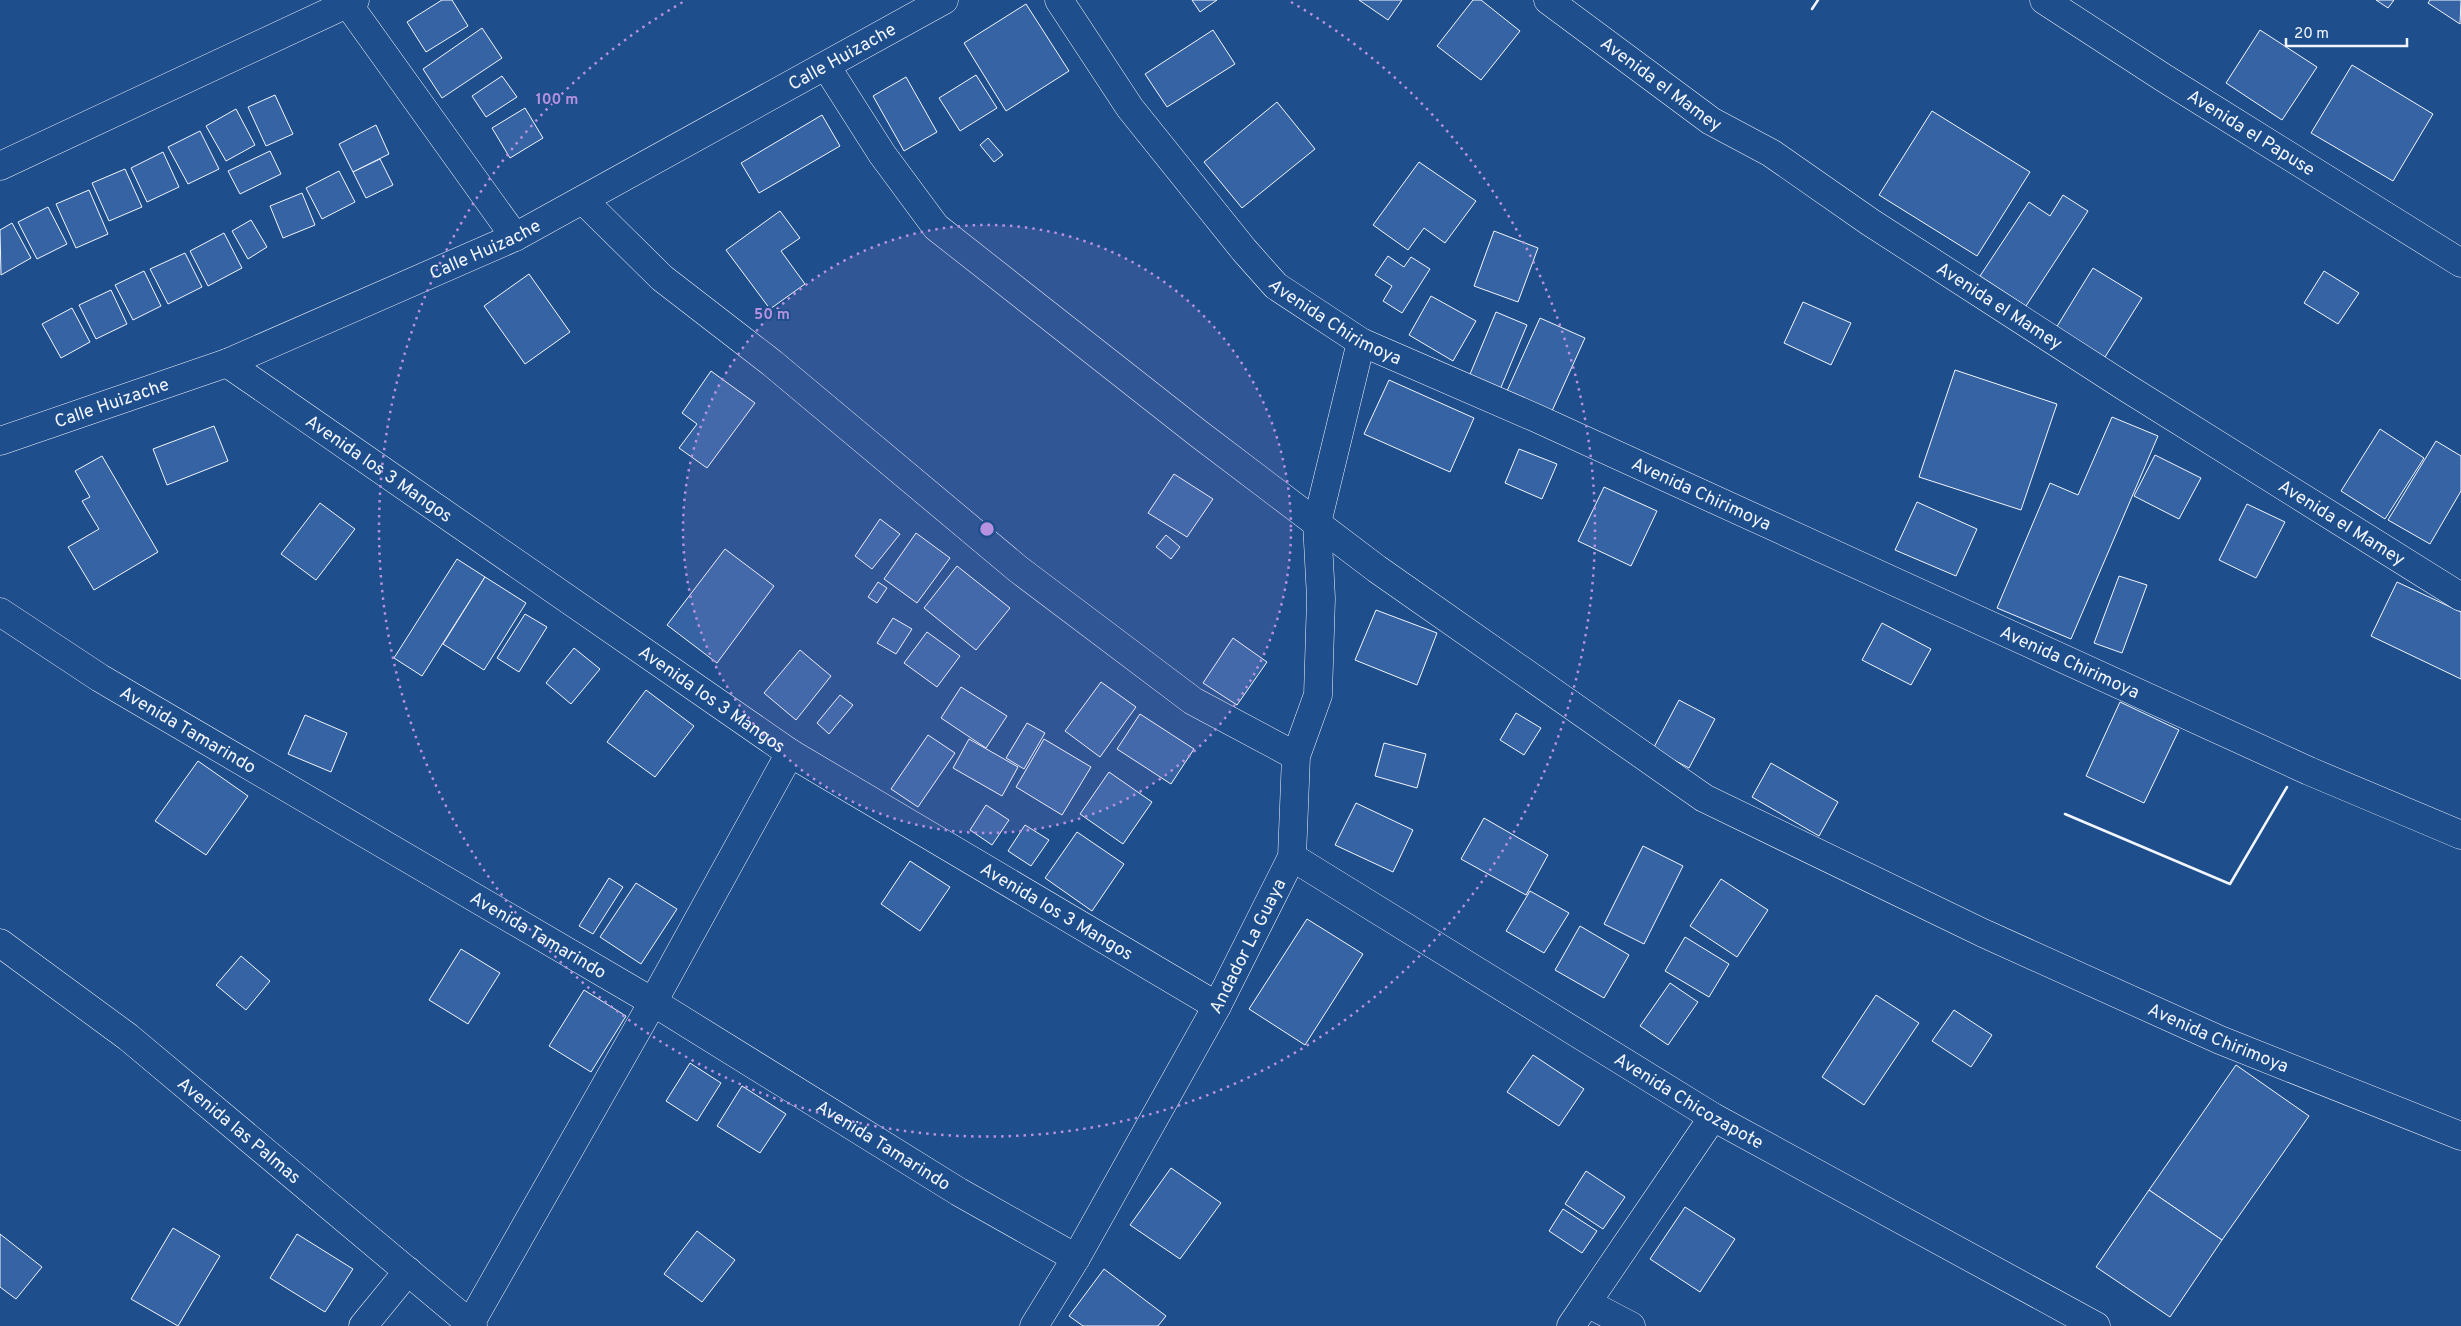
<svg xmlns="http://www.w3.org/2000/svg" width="2461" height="1326" viewBox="0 0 2461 1326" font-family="Overpass,sans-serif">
<rect width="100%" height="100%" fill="#1f4e8c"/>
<g fill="#3563a3" stroke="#f2f6ff">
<polygon points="442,0 452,0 468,26 426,52 407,22"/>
<polygon points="1192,0 1217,0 1200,12"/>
<polygon points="1359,0 1402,0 1388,20"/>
<polygon points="1473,0 1481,0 1520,31 1481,80 1437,46"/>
<polygon points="2376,0 2394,0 2388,8"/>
<polygon points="2430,0 2461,0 2460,24 2428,3"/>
<polygon points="1026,4 1069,71 1006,111 964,43"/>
<polygon points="482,28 502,58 442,98 423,69"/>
<polygon points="1213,30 1235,64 1167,107 1145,74"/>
<polygon points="2260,30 2317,67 2282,120 2226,83"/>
<polygon points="2352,65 2433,114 2393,181 2311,133"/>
<polygon points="976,75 997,108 960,131 939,98"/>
<polygon points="502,76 517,97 486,117 472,96"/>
<polygon points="906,77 937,132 904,151 873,96"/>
<polygon points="275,95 293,134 266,146 248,107"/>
<polygon points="1277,102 1315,149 1242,208 1204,162"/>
<polygon points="525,108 543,138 510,158 492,128"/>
<polygon points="236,109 255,145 226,161 206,126"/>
<polygon points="1932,111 2030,172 1977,256 1879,195"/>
<polygon points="822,115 840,146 759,193 741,163"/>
<polygon points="376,125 389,154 353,172 339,144"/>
<polygon points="200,131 219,169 188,184 168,147"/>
<polygon points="988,138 1003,155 994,162 980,145"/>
<polygon points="270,151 281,174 240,194 228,171"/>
<polygon points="163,152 179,187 147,202 131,168"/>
<polygon points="380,159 393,185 366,198 353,172"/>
<polygon points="1419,162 1476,201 1445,243 1424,228 1408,250 1373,225"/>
<polygon points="125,169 142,207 109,221 92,183"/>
<polygon points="339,171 355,202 322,219 306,188"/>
<polygon points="89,190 108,234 76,248 56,204"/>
<polygon points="302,193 315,225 283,238 270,206"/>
<polygon points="2063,195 2088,211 2026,306 1980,276 2029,202 2050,216"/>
<polygon points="48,207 67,244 37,259 18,222"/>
<polygon points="780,211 800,238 781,251 805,284 770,309 726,250"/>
<polygon points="251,220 267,247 248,259 232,231"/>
<polygon points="12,223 31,258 1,275 0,230"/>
<polygon points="1494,231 1538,248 1518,302 1474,286"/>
<polygon points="224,233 242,268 208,286 190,251"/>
<polygon points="185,253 202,287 168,304 150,269"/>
<polygon points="1388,256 1404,267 1411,257 1430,269 1402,313 1383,301 1392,286 1375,275"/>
<polygon points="2093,268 2142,298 2105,357 2056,328"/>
<polygon points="144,271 161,306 133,320 115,285"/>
<polygon points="2324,271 2359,293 2338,324 2304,303"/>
<polygon points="529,274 570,332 525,364 484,306"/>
<polygon points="111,290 127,324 96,339 79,305"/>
<polygon points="1431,296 1476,321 1453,361 1409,335"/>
<polygon points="1803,302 1851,323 1831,365 1784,343"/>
<polygon points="72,308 90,342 61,358 42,324"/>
<polygon points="1496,312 1527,325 1499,392 1468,379"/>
<polygon points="1540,318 1585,338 1552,411 1507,391"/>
<polygon points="1955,370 2057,404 2021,510 1919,477"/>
<polygon points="711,371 755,403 707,468 679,448 697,424 682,413"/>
<polygon points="1389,380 1474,418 1450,472 1364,434"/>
<polygon points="2112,417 2158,436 2071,639 1997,608 2050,483 2078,495"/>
<polygon points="214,426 228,461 167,485 153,449"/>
<polygon points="2380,429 2424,458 2385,519 2341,491"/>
<polygon points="2436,441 2461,456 2461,491 2430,544 2388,520"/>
<polygon points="1519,449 1557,464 1542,499 1505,483"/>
<polygon points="2155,455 2201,478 2179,519 2134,496"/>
<polygon points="102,456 158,552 94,590 68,547 99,529 82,501 90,497 75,471"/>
<polygon points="1174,474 1213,499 1187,537 1148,513"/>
<polygon points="1604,487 1657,511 1631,566 1578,541"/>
<polygon points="1917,502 1977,529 1956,576 1895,550"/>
<polygon points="320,503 355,529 316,580 281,554"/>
<polygon points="2247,504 2285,522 2256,578 2219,560"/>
<polygon points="880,519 900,534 872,569 855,556"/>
<polygon points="916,533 950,558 917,603 884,579"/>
<polygon points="1166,535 1180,547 1171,559 1156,547"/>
<polygon points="725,549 774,586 717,663 667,625"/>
<polygon points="457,559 485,577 422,676 394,658"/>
<polygon points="957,566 1010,608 976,650 924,608"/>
<polygon points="2119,576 2147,585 2122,653 2094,643"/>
<polygon points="485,577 526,603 484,670 443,644"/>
<polygon points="878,582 887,588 877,603 868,597"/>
<polygon points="2397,582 2461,612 2461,679 2371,636"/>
<polygon points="1376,610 1437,633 1417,685 1355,660"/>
<polygon points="525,614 547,627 519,672 497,658"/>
<polygon points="893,618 912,629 896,654 877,643"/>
<polygon points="1882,623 1931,649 1911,685 1862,660"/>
<polygon points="927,632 960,656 937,687 904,663"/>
<polygon points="1233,638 1267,662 1237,705 1203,683"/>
<polygon points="574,648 600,669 571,704 546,683"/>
<polygon points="800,650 831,676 796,720 764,693"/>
<polygon points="1101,682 1136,707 1100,757 1065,731"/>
<polygon points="961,687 1007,716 986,748 941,718"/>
<polygon points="646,690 694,726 655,777 607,742"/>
<polygon points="840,695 853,705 829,734 817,723"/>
<polygon points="1679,700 1715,719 1689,768 1653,749"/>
<polygon points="2120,702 2179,730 2144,803 2086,776"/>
<polygon points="1516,713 1541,728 1524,755 1500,740"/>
<polygon points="1140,714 1194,749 1171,784 1117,749"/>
<polygon points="305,715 347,733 331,772 288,754"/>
<polygon points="1027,723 1045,733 1024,769 1006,758"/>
<polygon points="928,735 955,753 918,807 891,789"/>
<polygon points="969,739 1018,767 1002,796 953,768"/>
<polygon points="1044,739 1091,767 1062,815 1016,787"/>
<polygon points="1384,743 1426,754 1417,788 1375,776"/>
<polygon points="198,761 248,796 206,855 155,821"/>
<polygon points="1771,763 1838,802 1819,836 1752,797"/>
<polygon points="1109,772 1152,802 1123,844 1080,814"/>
<polygon points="1356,803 1413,830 1393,872 1335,845"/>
<polygon points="986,805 1009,820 992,845 970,830"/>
<polygon points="1484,818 1548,855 1526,895 1461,859"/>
<polygon points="1025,825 1049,840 1031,866 1008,851"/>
<polygon points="1077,832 1124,864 1092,911 1045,878"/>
<polygon points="1643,846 1683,866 1644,944 1604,924"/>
<polygon points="910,861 950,887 920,931 881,904"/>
<polygon points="609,878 623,887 593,934 579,926"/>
<polygon points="1721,879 1768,910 1737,957 1690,926"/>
<polygon points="636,883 677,909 641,964 600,937"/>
<polygon points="1530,891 1569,913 1544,953 1506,931"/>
<polygon points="1307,919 1363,954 1305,1045 1249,1009"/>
<polygon points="1580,926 1629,955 1604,998 1555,970"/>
<polygon points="1685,937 1729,964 1709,997 1665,971"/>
<polygon points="461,949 500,973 468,1024 429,1000"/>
<polygon points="241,956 270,981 246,1010 216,985"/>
<polygon points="1670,983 1698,1002 1668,1045 1640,1026"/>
<polygon points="584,990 626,1016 591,1072 549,1046"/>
<polygon points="1876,995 1919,1023 1864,1105 1822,1077"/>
<polygon points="1954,1010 1992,1035 1971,1067 1932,1041"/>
<polygon points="1533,1055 1584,1089 1559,1126 1507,1092"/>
<polygon points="690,1063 721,1083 697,1121 666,1101"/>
<polygon points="2236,1065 2309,1116 2222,1240 2149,1190"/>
<polygon points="742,1086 786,1114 760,1153 717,1126"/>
<polygon points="1171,1168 1221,1203 1180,1259 1130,1225"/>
<polygon points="1586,1171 1625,1197 1603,1229 1565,1204"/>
<polygon points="2149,1190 2222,1240 2170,1317 2096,1267"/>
<polygon points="1685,1207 1735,1239 1700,1292 1650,1259"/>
<polygon points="1563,1209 1597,1231 1582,1253 1549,1231"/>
<polygon points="173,1228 220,1256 178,1326 131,1299"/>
<polygon points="697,1231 735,1260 702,1302 664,1274"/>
<polygon points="0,1234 42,1267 16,1299 0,1287"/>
<polygon points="297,1234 353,1269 325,1312 270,1278"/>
<polygon points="1104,1269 1166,1316 1158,1326 1083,1326 1069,1316"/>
</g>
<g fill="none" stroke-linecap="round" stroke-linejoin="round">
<g stroke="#f2f6ff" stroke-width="29">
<g id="minor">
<path id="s1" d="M1059,0L1130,108L1244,250L1276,286L1361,342L1536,418L2309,771L2461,835"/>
<path id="s2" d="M1548,0L1711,121L1771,153L1870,222L2127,388L2461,597"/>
<path id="s3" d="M2044,0L2164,78L2461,263"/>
<polyline points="348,4 515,237"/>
<path id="s4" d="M826,66L882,154L936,227L1199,434L1377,569L1704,798L1983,933L2220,1040L2461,1136"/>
<polyline points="0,166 355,0"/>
<polyline points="584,201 662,278 772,363 1018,569 1193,701 1296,756"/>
<path id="s5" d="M227,363L790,753L1217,1006"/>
<path id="s6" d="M0,441L227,363L515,237L944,0"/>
<path id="s7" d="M0,612L100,678L653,1002L959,1192L1076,1258"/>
<path id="s8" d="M1292,857L1713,1117L2096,1326"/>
<path id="s9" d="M0,943L128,1037L473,1326"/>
<polyline points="1587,1303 1631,1326"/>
<polyline points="470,1324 653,1002 790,753"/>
<polyline points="363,1326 408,1271"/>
<path id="s10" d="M1034,1326L1076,1258L1217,1006L1292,857L1296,756L1318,695L1321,598L1317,523L1361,342"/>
<polyline points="1571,1326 1713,1117"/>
</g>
</g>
<use href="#minor" stroke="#1f4e8c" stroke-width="28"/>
<g stroke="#f2f6ff" stroke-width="2.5">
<polyline points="1812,9 1818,0"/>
<polyline points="2065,814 2230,884 2287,787"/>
</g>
</g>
<circle cx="987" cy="529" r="304" fill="#b691df" fill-opacity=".12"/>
<g fill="none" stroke="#b691df" stroke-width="2.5" stroke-dasharray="2.5 5">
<circle cx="987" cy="529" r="304"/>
<path d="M1291 2A608 608 0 1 1 683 2"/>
</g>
<g text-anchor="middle" stroke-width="4" stroke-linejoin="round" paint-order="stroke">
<g font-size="18" fill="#f2f6ff" stroke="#1f4e8c">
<text dy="6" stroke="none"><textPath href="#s6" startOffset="928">Calle Huizache</textPath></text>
<text dy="6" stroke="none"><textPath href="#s2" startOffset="141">Avenida el Mamey</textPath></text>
<text dy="6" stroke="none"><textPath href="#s3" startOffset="246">Avenida el Papuse</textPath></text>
<text dy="6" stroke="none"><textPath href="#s6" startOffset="522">Calle Huizache</textPath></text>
<text dy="6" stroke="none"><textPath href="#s2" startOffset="546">Avenida el Mamey</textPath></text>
<text dy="6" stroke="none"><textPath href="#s1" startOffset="429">Avenida Chirimoya</textPath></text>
<text dy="6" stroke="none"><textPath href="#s6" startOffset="118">Calle Huizache</textPath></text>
<text dy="6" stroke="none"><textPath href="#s5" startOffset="185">Avenida los 3 Mangos</textPath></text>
<text dy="6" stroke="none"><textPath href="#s1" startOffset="834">Avenida Chirimoya</textPath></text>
<text dy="6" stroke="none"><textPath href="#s2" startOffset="951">Avenida el Mamey</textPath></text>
<text dy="6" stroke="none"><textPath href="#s1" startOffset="1239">Avenida Chirimoya</textPath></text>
<text dy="6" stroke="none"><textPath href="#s5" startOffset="590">Avenida los 3 Mangos</textPath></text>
<text dy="6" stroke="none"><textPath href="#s7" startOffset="222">Avenida Tamarindo</textPath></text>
<text dy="6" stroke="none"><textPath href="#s5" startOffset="995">Avenida los 3 Mangos</textPath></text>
<text dy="6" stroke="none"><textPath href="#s7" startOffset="628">Avenida Tamarindo</textPath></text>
<text dy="6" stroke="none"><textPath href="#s10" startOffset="436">Andador La Guaya</textPath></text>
<text dy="6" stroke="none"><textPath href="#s4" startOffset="1720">Avenida Chirimoya</textPath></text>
<text dy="6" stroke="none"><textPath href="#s8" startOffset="466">Avenida Chicozapote</textPath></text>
<text dy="6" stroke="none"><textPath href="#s9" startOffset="304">Avenida las Palmas</textPath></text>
<text dy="6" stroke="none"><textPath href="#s7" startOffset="1032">Avenida Tamarindo</textPath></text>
</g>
</g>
<circle cx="987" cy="529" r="8" fill="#b691df" stroke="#1f4e8c" stroke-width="2.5"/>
<g font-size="15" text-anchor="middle" font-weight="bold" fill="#b691df" stroke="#1f4e8c" stroke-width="4" stroke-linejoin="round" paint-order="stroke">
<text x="557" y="104">100 m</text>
<text x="772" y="319">50 m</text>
</g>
<path d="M2286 38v8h121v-8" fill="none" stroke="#f2f6ff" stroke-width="2.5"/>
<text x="2294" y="38" font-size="15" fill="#f2f6ff" stroke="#1f4e8c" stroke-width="4" paint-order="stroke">20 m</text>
</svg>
